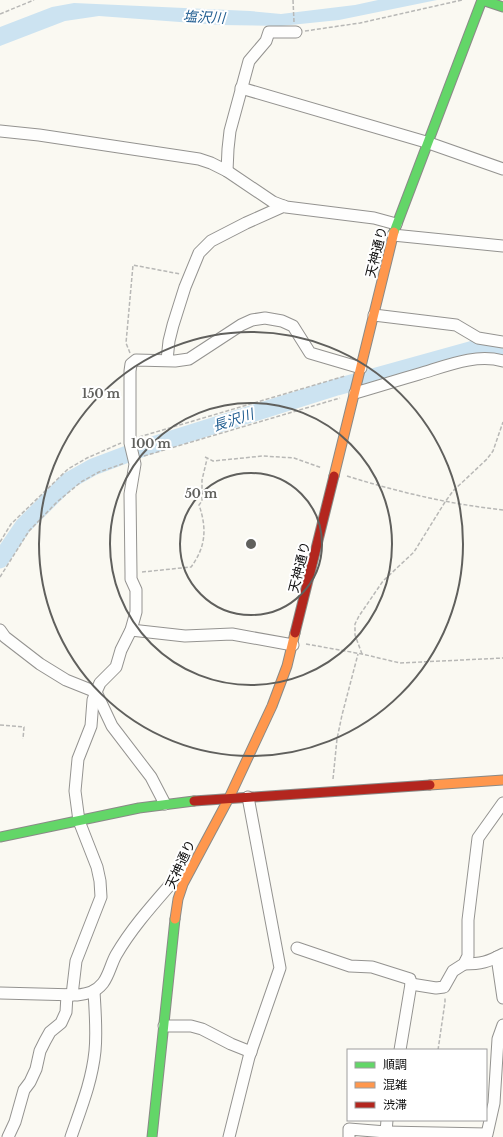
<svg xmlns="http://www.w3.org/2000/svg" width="503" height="1137" viewBox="0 0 503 1137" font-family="'Libre Baskerville','Noto Sans JP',serif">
<rect width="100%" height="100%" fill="#faf9f2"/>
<polygon fill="#cce3f1" points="378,0 437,0 339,20 281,26 220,25 99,16 65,21 0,46 0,27 52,7 74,3 250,11 281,14 355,5"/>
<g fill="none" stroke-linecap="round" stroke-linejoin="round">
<polyline stroke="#cce3f1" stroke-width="17" points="0,560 23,526 68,481 93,467 146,447 337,387 481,347 503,350"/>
<g stroke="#949390" stroke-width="13">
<g id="street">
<polyline points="241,88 426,142 503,169"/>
<polyline points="0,131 39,135 199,159 211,163 227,171 273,202 286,207 374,218 396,224"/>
<polyline points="227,171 228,149 230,131 249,61 266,41 269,32 296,32"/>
<polyline points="393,235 503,246"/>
<polyline points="374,315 456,325 478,338 503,342"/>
<polyline points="167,360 169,341 173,325 185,287 199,253 211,241 246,223 284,206"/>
<path d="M355,393C376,387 398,380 419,374C446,366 476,353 503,361"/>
<polyline points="0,630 5,637 40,664 66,680 96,692 112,726 151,777 165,804"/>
<polyline points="131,630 185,636 232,634 293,645"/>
<polyline points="297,948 350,966 372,967 410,979 411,984 400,1050"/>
<polyline points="497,957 503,998"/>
<path d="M464,964C481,964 488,962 503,954"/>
<polyline points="411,984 436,988 444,987 453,971 464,964 468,956 468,920 478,838 503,803"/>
<path d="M0,993L77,995C87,994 96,992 103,983C109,975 111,964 116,955C134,924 159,898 182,871L189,867"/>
<polyline points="72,995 76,961 101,897 100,881 97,867 79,821 75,791 78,759 91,726 93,700 96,692 100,683 116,667 121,650 131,630 136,612 136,590 131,579 131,573 130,494 135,464 130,443 130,371 131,364 136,360 175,361 189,359 241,325 252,320 265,318 282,321 293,326 310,353 361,368"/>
<polyline points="164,1026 191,1026 202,1029 231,1044 251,1052"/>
<polyline points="386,1132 487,1134 494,1103 498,1039 503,1025"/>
<polyline points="8,1137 15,1122 24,1090 30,1082 36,1069 40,1051 45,1041 50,1032 61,1023 66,1012 67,995"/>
<path d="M71,1137C81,1108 92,1081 95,1051C97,1031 95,1011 94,991"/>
<polyline points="229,1137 249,1057 280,968 248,797"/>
<polyline points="349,1137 349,1129 386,1132 387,1120"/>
</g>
</g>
<g stroke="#8a8a87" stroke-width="11">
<g id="fast">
<polyline points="394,232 482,0 503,7"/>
<polyline points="0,837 139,808 194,801"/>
<polyline points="152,1137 175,919"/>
</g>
</g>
<g stroke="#8a8a87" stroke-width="11">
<g id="slow">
<polyline points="334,476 394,232"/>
<polyline points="430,785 503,780"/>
<polyline points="175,919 178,899 183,884 229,798 272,706 287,666 295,633"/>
</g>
</g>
<g stroke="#8a8a87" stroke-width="11">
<g id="jam">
<polyline points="295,633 334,476"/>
<polyline points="194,801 430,785"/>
</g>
</g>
<g stroke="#b8b8b6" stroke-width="1.5" stroke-dasharray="4 2" stroke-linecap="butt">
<polyline points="293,0 294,22"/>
<polyline points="0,14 34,0"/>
<polyline points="305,31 360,23 462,0"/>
<polyline points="130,353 126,343 133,265 180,274"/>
<polyline points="139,437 345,376"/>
<polyline points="144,456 340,398"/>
<polyline points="205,457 213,461 263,456 294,458 322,468"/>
<path d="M347,476C398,492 449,504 503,510"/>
<polyline points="0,542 11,524 68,469 87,458 121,443"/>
<path d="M142,572L191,567C206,547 207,528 199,505L202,501V480L207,459"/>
<polyline points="0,577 29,531 57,502 81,482 99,472 125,463"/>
<polyline points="306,644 362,654 400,663 503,658"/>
<polyline points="362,654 355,635 355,624 359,616 383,581 414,552 445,502 453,491 487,459 493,451 503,422"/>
<polyline points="0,725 24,727 23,739"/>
<polyline points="333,779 337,739 342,715 358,654"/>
<polyline points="438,1050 445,1002 445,997"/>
</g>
<use href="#street" stroke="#fefefd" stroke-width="11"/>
<use href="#fast" stroke="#63d668" stroke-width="9"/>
<use href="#slow" stroke="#ff974d" stroke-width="9"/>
<use href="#jam" stroke="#b3261e" stroke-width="9"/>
</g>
<g fill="none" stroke="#60605d" stroke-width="2">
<circle cx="251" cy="544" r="71"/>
<circle cx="251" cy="544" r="141"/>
<circle cx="251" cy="544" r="212"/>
</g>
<g text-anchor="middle" stroke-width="4" stroke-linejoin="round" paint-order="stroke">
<g font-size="13" fill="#0d0d0d" stroke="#fff">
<text transform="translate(376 252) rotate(-76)" y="5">天神通り</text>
<text transform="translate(299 567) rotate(-76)" y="5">天神通り</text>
<text transform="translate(180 864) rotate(-65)" y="5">天神通り</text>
</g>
<g font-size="14" font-style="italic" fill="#235f92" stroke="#fff">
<text transform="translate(204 17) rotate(3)" y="5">塩沢川</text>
<text transform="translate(233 420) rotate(-18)" y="5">長沢川</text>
</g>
</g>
<circle cx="251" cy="544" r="6" fill="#60605d" stroke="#fff" stroke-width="2"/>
<g font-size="12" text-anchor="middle" font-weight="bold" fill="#60605d" stroke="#fff" stroke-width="4" stroke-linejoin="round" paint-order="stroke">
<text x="101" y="398">150 m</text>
<text x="151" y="448">100 m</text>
<text x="201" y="498">50 m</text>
</g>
<rect x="347" y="1049" width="140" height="72" fill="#ffffff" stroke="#9e9e9e"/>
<rect x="355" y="1062" width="20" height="6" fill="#63d668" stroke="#9e9e9e"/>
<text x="383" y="1069" font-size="12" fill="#0d0d0d">順調</text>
<rect x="355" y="1082" width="20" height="6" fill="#ff974d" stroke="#9e9e9e"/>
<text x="383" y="1089" font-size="12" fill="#0d0d0d">混雑</text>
<rect x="355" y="1102" width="20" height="6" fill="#b3261e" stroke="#9e9e9e"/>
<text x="383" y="1109" font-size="12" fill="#0d0d0d">渋滞</text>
</svg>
